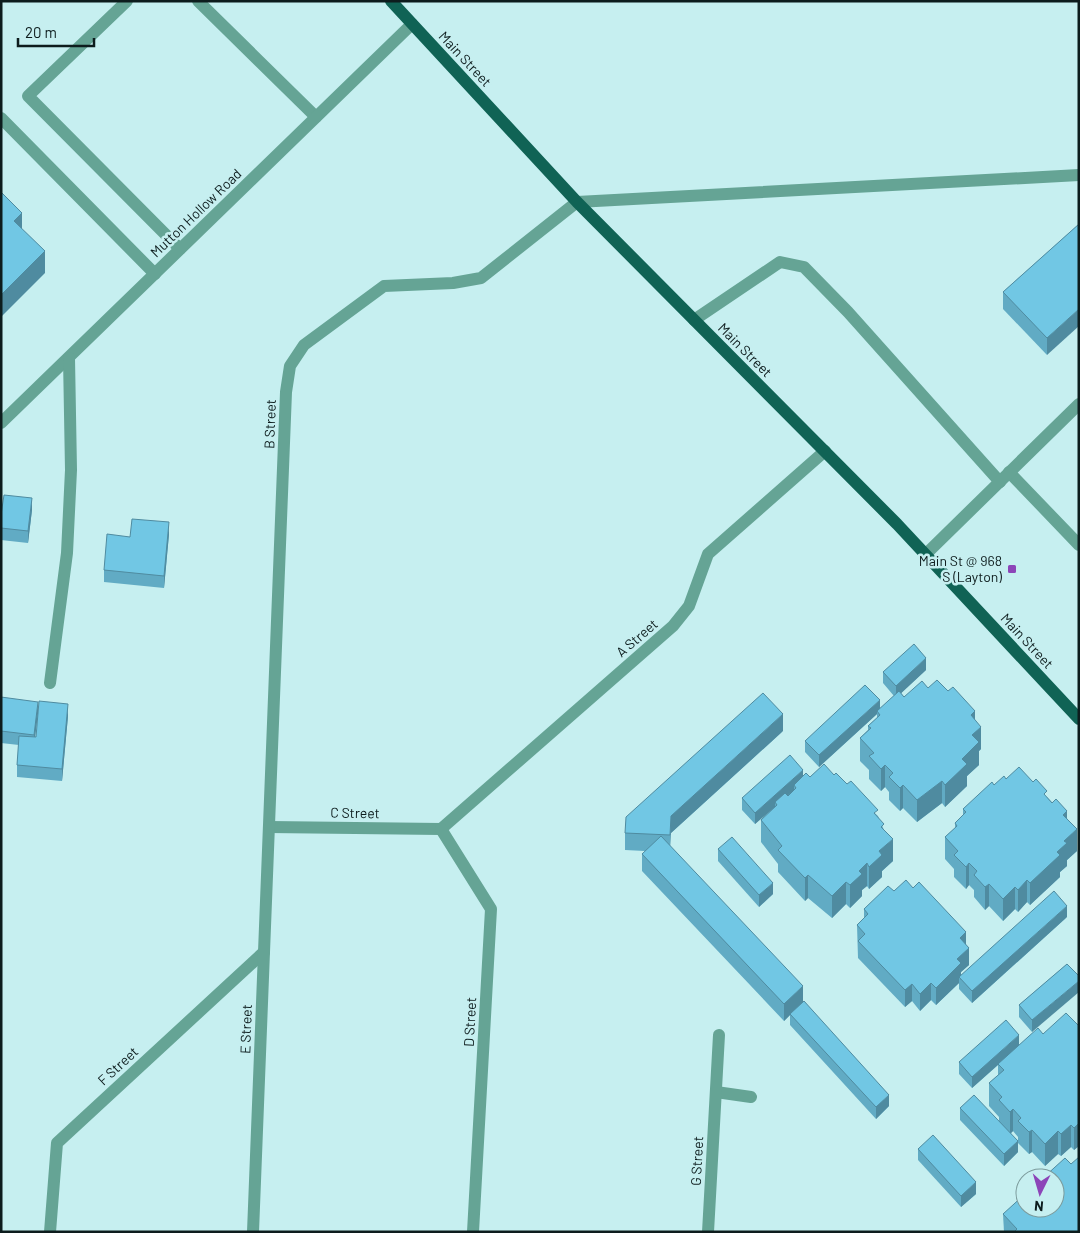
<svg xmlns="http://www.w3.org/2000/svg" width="1080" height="1233" viewBox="0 0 1080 1233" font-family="Barlow,sans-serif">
<rect width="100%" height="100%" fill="#c6eff0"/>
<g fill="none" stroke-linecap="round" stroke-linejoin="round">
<g stroke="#65a495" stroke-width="12">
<polyline points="127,1 28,96 180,249"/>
<polyline points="198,1 316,117"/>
<polyline points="1,118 155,274"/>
<polyline points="694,320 780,262 804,267 848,312 1000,482"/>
<polyline points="1,423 412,24"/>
<polyline points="1009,472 1079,545"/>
<polyline points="925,555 1079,404"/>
<polyline points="50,683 67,553 71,470 69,358"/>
<polyline points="269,827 441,829"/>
<polyline points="441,829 673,626 689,606 708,554 825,451"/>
<polyline points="441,829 491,909 473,1232"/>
<polyline points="716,1092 751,1097"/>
<polyline points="50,1232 57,1143 264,952"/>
<polyline points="253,1232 286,392 290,366 304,345 384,286 453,283 481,278 577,202 1079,175"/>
<polyline points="708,1232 719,1035"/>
</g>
<polyline stroke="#106355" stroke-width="12" points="391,1 577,202 897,524 1079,719"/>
</g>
<g fill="#61abc4">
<polygon points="1079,224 1047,355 1003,309 1003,292"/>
<polygon points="32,510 28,543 1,540 1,515"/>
<polygon points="169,534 164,588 104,582 104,570 130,537"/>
<polygon points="926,670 901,693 904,697 928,688 975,721 981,749 979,751 979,765 967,776 967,786 945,807 942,803 917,822 903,808 900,811 889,800 889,792 885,787 881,791 869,779 869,770 860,761 860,738 868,730 868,726 877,718 877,714 819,767 805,752 805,741 880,709 894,696 883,683 883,672"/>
<polygon points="1,697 38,713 35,737 68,716 62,781 17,777 17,765 19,745 1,743"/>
<polygon points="783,731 671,833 670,847 803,1002 889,1106 876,1119 790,1025 790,1015 784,1021 642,871 642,854 645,851 625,850 625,833"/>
<polygon points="834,775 878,816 884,830 893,861 882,871 882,877 869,889 867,886 862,890 862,896 850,908 846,904 832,918 808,898 805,901 778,872 778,864 761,842 761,820 775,807 755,824 742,810 742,798 803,777 810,777"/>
<polygon points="1006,779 1047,797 1067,818 1077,851 1067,860 1067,866 1060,872 1060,877 1030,905 1027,902 1018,912 1015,909 1003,921 989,906 985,910 974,897 974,890 969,885 966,889 954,877 954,869 945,859 945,837 955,828 955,823 963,815 963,809 994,785"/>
<polygon points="718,849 773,894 759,907 718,861"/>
<polygon points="894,891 966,945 969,965 961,972 961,975 1067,917 972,1003 959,989 959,983 936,1005 931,1000 920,1011 912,1001 905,1007 858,958 857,925 864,919 864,909"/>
<polygon points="1067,964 1032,1032 1019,1017 1019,1005"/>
<polygon points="1079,1026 1079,1146 1074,1150 1071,1147 1061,1156 1058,1154 1045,1166 1032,1152 1029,1154 1018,1143 1018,1137 1013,1131 1011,1133 1018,1152 1004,1166 960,1120 960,1108 999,1121 999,1117 989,1106 989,1083 998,1075 998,1065 972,1088 959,1074 959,1062 1019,1045 1043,1034"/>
<polygon points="918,1149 976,1194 961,1207 918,1160"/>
<polygon points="1071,1164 1079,1232 1004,1232 1003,1214"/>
</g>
<g fill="#4f8ba0">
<polygon points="22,213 22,235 14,221"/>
<polygon points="45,251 45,273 1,317 1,295"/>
<polygon points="1079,309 1079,326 1047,355 1047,338"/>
<polygon points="32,498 32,510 28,543 28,531"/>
<polygon points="169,522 169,534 164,588 164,576"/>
<polygon points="926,658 926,670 896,698 896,686"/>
<polygon points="880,700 880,711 877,711 877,714 819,767 819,755"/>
<polygon points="38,702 38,713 34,746 34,735"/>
<polygon points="68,704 68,716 62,781 62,769"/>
<polygon points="975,711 975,732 981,727 981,749 979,751 979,765 967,776 967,786 945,807 945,785 962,759 971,715"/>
<polygon points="783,714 783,731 671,833 670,852 671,816"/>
<polygon points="885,765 885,787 881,791 881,769"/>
<polygon points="803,770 803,782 794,785 794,790 777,805 775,802 775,807 755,824 755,813"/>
<polygon points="942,781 942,803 917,822 917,800"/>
<polygon points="903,785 903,808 900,811 900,788"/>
<polygon points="1067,811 1067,833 1063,815"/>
<polygon points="1077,829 1077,851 1067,860 1067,866 1060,872 1060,877 1030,905 1030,883 1057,852 1064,841"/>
<polygon points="893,839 893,861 882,871 882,877 869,889 869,867 879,851"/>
<polygon points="867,863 867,886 862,890 862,896 850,908 850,885 859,871"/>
<polygon points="969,863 969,885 966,889 966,867"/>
<polygon points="808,875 808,898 805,901 805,878"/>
<polygon points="1027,880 1027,902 1018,912 1018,890"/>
<polygon points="846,882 846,904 832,918 832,896"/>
<polygon points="773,883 773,894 759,907 759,895"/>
<polygon points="989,884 989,906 985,910 985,887"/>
<polygon points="1015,887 1015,909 1003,921 1003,899"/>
<polygon points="1067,906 1067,917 972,1003 972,991"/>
<polygon points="966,932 966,949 960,938"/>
<polygon points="969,948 969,965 961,972 961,980 959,977 959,983 936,1005 936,988 957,959"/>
<polygon points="1079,981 1079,992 1032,1032 1032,1020"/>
<polygon points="931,983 931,1000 920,1011 920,994"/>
<polygon points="912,984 912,1001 905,1007 905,990"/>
<polygon points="803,986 803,1003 790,1014 790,1015 784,1021 784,1004"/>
<polygon points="1019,1035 1019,1046 972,1088 972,1077"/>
<polygon points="889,1095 889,1106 876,1119 876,1107"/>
<polygon points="1013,1109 1013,1131 1010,1134 1010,1112"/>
<polygon points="1079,1123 1079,1146 1074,1150 1074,1128"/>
<polygon points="1071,1125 1071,1147 1061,1156 1061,1134"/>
<polygon points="1032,1130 1032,1152 1029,1154 1029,1132"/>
<polygon points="1058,1131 1058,1154 1045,1166 1045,1144"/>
<polygon points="1018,1141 1018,1152 1004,1166 1004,1154"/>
<polygon points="976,1182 976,1194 961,1207 961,1196"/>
</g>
<g fill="#71c7e4" stroke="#4f8ba0">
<polygon points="1,192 22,213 14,221 45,251 1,295"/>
<polygon points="1079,224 1079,309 1047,338 1003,292"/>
<polygon points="4,495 32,498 28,531 1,528 1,515"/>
<polygon points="132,519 169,522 164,576 104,570 107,534 130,537"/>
<polygon points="914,644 926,658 896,686 883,672"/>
<polygon points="937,680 948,691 953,687 975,711 971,715 981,727 972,735 979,742 962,759 967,764 945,785 942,781 917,800 903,785 900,788 889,777 893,773 885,765 881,769 869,756 874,753 860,738 871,728 868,726 880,715 877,711 899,691 904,697 922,681 928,688"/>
<polygon points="865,685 880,700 819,755 805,741"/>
<polygon points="763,693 783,714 671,816 670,835 625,833 626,817"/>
<polygon points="1,697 38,702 34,735 1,731"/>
<polygon points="39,701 68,704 62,769 17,765 19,736 36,737"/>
<polygon points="790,755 803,770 755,813 742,798"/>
<polygon points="824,764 834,775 836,773 847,784 851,781 878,810 874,813 884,824 881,827 893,839 879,851 882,855 869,867 867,863 859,871 862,874 850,885 846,882 832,896 808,875 805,878 778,850 782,846 761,820 777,805 775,802 785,793 788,796 796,788 794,785 806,773 810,777"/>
<polygon points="1019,767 1033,782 1036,779 1047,791 1044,794 1052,803 1056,799 1067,811 1063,815 1077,829 1064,841 1067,843 1057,852 1060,855 1030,883 1027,880 1018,890 1015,887 1003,899 989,884 985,887 974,875 977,871 969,863 966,867 954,855 958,851 945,837 957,826 955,823 966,812 963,809 992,782 994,785 1004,776 1006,779"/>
<polygon points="661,836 803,986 784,1004 642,854"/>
<polygon points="732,837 773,883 759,895 718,849"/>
<polygon points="906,880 913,888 919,882 966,932 960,938 969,948 957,959 961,963 936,988 931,983 920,994 912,984 905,990 858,941 865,934 857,925 868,914 864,909 888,886 894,891"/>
<polygon points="1054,891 1067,906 972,991 959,977"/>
<polygon points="1067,964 1079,976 1079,981 1032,1020 1019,1005"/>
<polygon points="804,1001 889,1095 876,1107 790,1014"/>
<polygon points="1066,1013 1079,1026 1079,1123 1074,1128 1071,1125 1061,1134 1058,1131 1045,1144 1032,1130 1029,1132 1018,1121 1021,1118 1013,1109 1010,1112 999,1100 1002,1097 989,1083 1004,1070 998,1064 1038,1028 1043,1034"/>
<polygon points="1006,1020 1019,1035 972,1077 959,1062"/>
<polygon points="974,1095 1018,1141 1004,1154 960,1108"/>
<polygon points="933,1135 976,1182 961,1196 918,1149"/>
<polygon points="1079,1157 1079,1232 1014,1232 1017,1229 1003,1214 1025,1194 1025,1208 1055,1208 1055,1178 1043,1178 1065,1158 1071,1164"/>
</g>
<rect fill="#8c45b8" stroke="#c6eff0" stroke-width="2" x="1007" y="564" width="10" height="10" rx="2.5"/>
<g text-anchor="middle" stroke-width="5" stroke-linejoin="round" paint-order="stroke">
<g font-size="14" fill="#0d1c1d" stroke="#c6eff0">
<text transform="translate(465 59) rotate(47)" y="5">Main Street</text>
<text transform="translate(196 213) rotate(-44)" y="5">Mutton Hollow Road</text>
<text transform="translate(745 350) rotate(45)" y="5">Main Street</text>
<text transform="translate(270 424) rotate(-88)" y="5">B Street</text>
<text transform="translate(637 638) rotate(-41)" y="5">A Street</text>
<text transform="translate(1027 641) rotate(47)" y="5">Main Street</text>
<text transform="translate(355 813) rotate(1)" y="5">C Street</text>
<text transform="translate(470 1022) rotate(-87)" y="5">D Street</text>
<text transform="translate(246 1029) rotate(-88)" y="5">E Street</text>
<text transform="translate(118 1066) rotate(-43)" y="5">F Street</text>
<text transform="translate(697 1161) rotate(-87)" y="5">G Street</text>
</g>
<g font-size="14" fill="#0d1c1d" stroke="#c6eff0" text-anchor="end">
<text x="1002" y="566">Main St @ 968<tspan x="1002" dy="16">S (Layton)</tspan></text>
</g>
</g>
<rect width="1080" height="1233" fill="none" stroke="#0d1c1d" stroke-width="5"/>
<g transform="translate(1040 1193) rotate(185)"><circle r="24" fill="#c6eff0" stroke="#7c9b9c"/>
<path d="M0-4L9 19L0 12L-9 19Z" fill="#8c45b8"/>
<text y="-8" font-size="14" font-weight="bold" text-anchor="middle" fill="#0d1c1d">N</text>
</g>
<path d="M18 38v8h76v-8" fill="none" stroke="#0d1c1d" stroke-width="2.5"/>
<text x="25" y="38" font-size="15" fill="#0d1c1d" stroke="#c6eff0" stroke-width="4" paint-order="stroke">20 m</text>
</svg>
